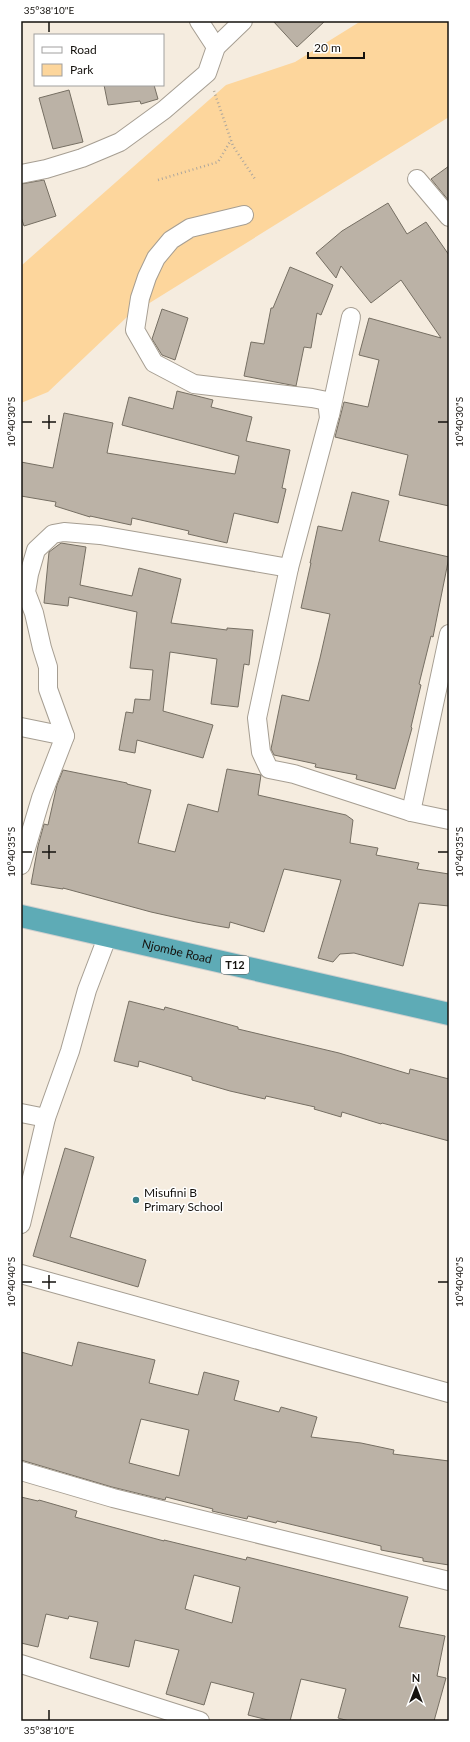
<svg xmlns="http://www.w3.org/2000/svg" width="470" height="1742" viewBox="0 0 470 1742" font-family="Lato,sans-serif">
<rect width="100%" height="100%" fill="#f5ecdf"/>
<polygon fill="#fdd69c" points="361,21 449,21 449,117 127,317 48,392 21,403 22,265 226,85 295,62"/>
<g fill="#bbb2a6" stroke="#766f63" fill-rule="evenodd">
<polygon points="273,21 325,21 297,47"/>
<polygon points="104,85 154,85 158,99 141,104 140,101 108,105"/>
<polygon points="69,90 83,142 53,149 39,98"/>
<polygon points="449,166 449,201 431,179"/>
<polygon points="44,180 56,216 24,226 21,217 21,184"/>
<polygon points="388,203 407,234 426,222 449,255 449,506 399,495 408,455 335,437 344,402 368,407 379,360 359,355 369,318 441,338 401,280 371,303 341,266 336,278 316,253 342,231"/>
<polygon points="290,267 333,285 321,315 317,313 311,348 304,347 296,386 244,376 251,342 264,344 271,308 273,308"/>
<polygon points="162,309 188,318 175,360 162,355 152,339"/>
<polygon points="177,391 213,400 211,407 252,417 246,441 290,450 282,488 286,489 278,523 234,513 227,543 188,534 189,531 132,518 131,525 90,516 90,517 55,506 56,502 21,496 21,462 53,468 64,413 113,423 107,453 235,474 239,456 122,425 129,397 173,409"/>
<polygon points="352,492 389,501 379,541 449,557 433,637 431,636 419,684 421,685 411,727 412,728 395,789 356,779 357,775 315,767 316,764 274,755 271,749 282,695 309,701 320,658 330,614 301,608 311,563 310,563 318,526 342,531"/>
<polygon points="61,543 86,547 80,585 132,596 139,568 181,579 171,623 227,630 227,628 253,630 249,665 244,664 238,707 211,704 217,659 170,652 163,711 213,725 203,758 137,740 135,753 119,750 126,712 133,713 135,699 150,700 153,670 130,668 137,612 69,597 68,606 44,603 49,552"/>
<polygon points="227,769 261,775 258,795 346,815 353,820 350,843 378,848 376,855 419,863 417,869 449,874 449,906 419,903 403,966 354,953 340,954 333,962 318,958 341,880 284,869 264,932 230,922 229,928 196,922 151,912 63,888 63,889 31,884 38,846 44,824 48,825 57,785 63,770 127,783 127,784 151,790 138,843 175,852 188,804 218,812"/>
<polygon points="129,1001 164,1010 165,1007 238,1027 238,1029 339,1053 409,1074 410,1069 449,1079 449,1141 382,1123 381,1124 342,1112 341,1117 314,1109 315,1107 266,1096 265,1099 230,1091 192,1080 192,1077 139,1061 138,1067 114,1061"/>
<polygon points="65,1148 94,1157 70,1237 146,1260 138,1287 33,1256"/>
<path d="M78,1342L155,1360L149,1383L198,1395L204,1372L239,1381L234,1400L279,1412L281,1407L317,1417L311,1437L361,1443L394,1450L393,1454L449,1461V1565L423,1561V1558L381,1550V1546L277,1521L276,1523L248,1516L247,1519L212,1511L213,1509L166,1497L165,1500L112,1487L21,1460V1352L72,1366ZM141,1419L189,1430L179,1476L129,1463Z"/>
<path d="M21,1497L38,1501L39,1500L77,1511L75,1517L164,1541V1540L246,1560L247,1557L408,1597L399,1627L445,1636L437,1676L446,1678L434,1721H349L338,1718L346,1689L301,1679L290,1721H272L248,1715L254,1693L211,1682L204,1705L166,1694L179,1650L135,1640L129,1667L90,1658L98,1622L69,1616L68,1619L46,1614L38,1647L21,1643ZM194,1575L240,1587L232,1623L185,1609Z"/>
</g>
<g fill="none" stroke-linecap="round" stroke-linejoin="round">
<g stroke="#a69e92" stroke-width="20">
<g id="minor">
<polyline points="199,21 216,47"/>
<polyline points="21,174 46,169 82,158 120,142 164,110 207,73 216,47 243,21"/>
<polyline points="417,179 449,217"/>
<polyline points="244,215 190,228 171,240 156,258 147,277 140,298 135,330 154,363 194,384 312,398 327,401 329,418 289,568 257,718 261,752 269,769 294,774 411,812 449,820"/>
<polyline points="330,415 351,317"/>
<polyline points="21,727 65,736"/>
<polyline points="411,812 449,634"/>
<polyline points="21,865 41,798 65,736 48,689 48,667 42,648 34,613 26,592 29,574 36,550 53,534 64,532 100,535 289,568"/>
<polyline points="21,1113 46,1118"/>
<polyline points="21,1224 46,1118 70,1051 87,990 108,935"/>
<polyline points="21,1274 449,1393"/>
<polyline points="21,1471 113,1498 449,1581"/>
<polyline points="21,1664 200,1721"/>
</g>
</g>
<g stroke="#d0d0cf" stroke-width="24">
<g id="trunk">
<path id="s1" d="M21,916L449,1014"/>
</g>
</g>
<g stroke="#aea79d" stroke-width="2.5" stroke-dasharray="1 3" stroke-linecap="butt">
<polyline points="214,91 233,146 255,179"/>
<polyline points="158,180 218,162 231,140"/>
</g>
<use href="#minor" stroke="#fff" stroke-width="18"/>
<use href="#trunk" stroke="#5eabb6" stroke-width="22"/>
</g>
<path fill="none" stroke="#15120e" stroke-width="1.5" d="M49,22V32M49,415V429M22,422H32M42,422H56M438,422H448M49,845V859M22,852H32M42,852H56M438,852H448M49,1275V1289M22,1282H32M42,1282H56M438,1282H448M49,1710V1720"/>
<circle fill="#387f88" stroke="#fff" stroke-width="1.5" cx="136" cy="1200" r="4"/>
<g text-anchor="middle" stroke-width="3" stroke-linejoin="round" paint-order="stroke">
<rect fill="#fff" stroke="#5b5956" stroke-width="1" x="221" y="956" width="28" height="18" rx="3"/>
<g font-size="11" font-weight="bold" fill="#15120e">
<text x="235" y="969">T12</text>
</g>
<g font-size="12" fill="#15120e" stroke="#fff">
<text dy="4" stroke="none"><textPath href="#s1" startOffset="160">Njombe Road</textPath></text>
</g>
<g font-size="12" fill="#15120e" stroke="#fff" text-anchor="start">
<text x="144" y="1197">Misufini B<tspan x="144" dy="14">Primary School</tspan></text>
</g>
</g>
<rect width="470" height="1742" fill="none" stroke="#ffffff" stroke-width="44"/>
<rect x="34" y="34" width="130" height="52" fill="#ffffff" stroke="#a1a09f"/>
<rect x="42" y="47" width="20" height="6" fill="#ffffff" stroke="#a1a09f"/>
<text x="70" y="54" font-size="12" fill="#15120e">Road</text>
<rect x="42" y="64" width="20" height="12" fill="#fdd69c" stroke="#a1a09f"/>
<text x="70" y="74" font-size="12" fill="#15120e">Park</text>
<g transform="translate(416 1688)" stroke="#ffffff" stroke-width="3" paint-order="stroke">
<path d="M0-3L7 15L0 10L-7 15Z" fill="#15120e"/>
<text y="-6" font-size="11" font-weight="bold" text-anchor="middle" fill="#15120e">N</text>
</g>
<path d="M308 52v6h56v-6" fill="none" stroke="#15120e" stroke-width="2"/>
<text x="314" y="52" font-size="12" fill="#15120e" stroke="#ffffff" stroke-width="3" paint-order="stroke">20 m</text>
<rect x="22" y="22" width="426" height="1698" fill="none" stroke="#15120e" stroke-width="1.5"/>
<g font-size="10" text-anchor="middle" fill="#15120e">
<text x="49" y="14">35°38'10"E</text>
<text transform="translate(11 422) rotate(-90)" y="4">10°40'30"S</text>
<text transform="translate(459 422) rotate(-90)" y="4">10°40'30"S</text>
<text transform="translate(11 852) rotate(-90)" y="4">10°40'35"S</text>
<text transform="translate(459 852) rotate(-90)" y="4">10°40'35"S</text>
<text transform="translate(11 1282) rotate(-90)" y="4">10°40'40"S</text>
<text transform="translate(459 1282) rotate(-90)" y="4">10°40'40"S</text>
<text x="49" y="1734">35°38'10"E</text>
</g>
</svg>
